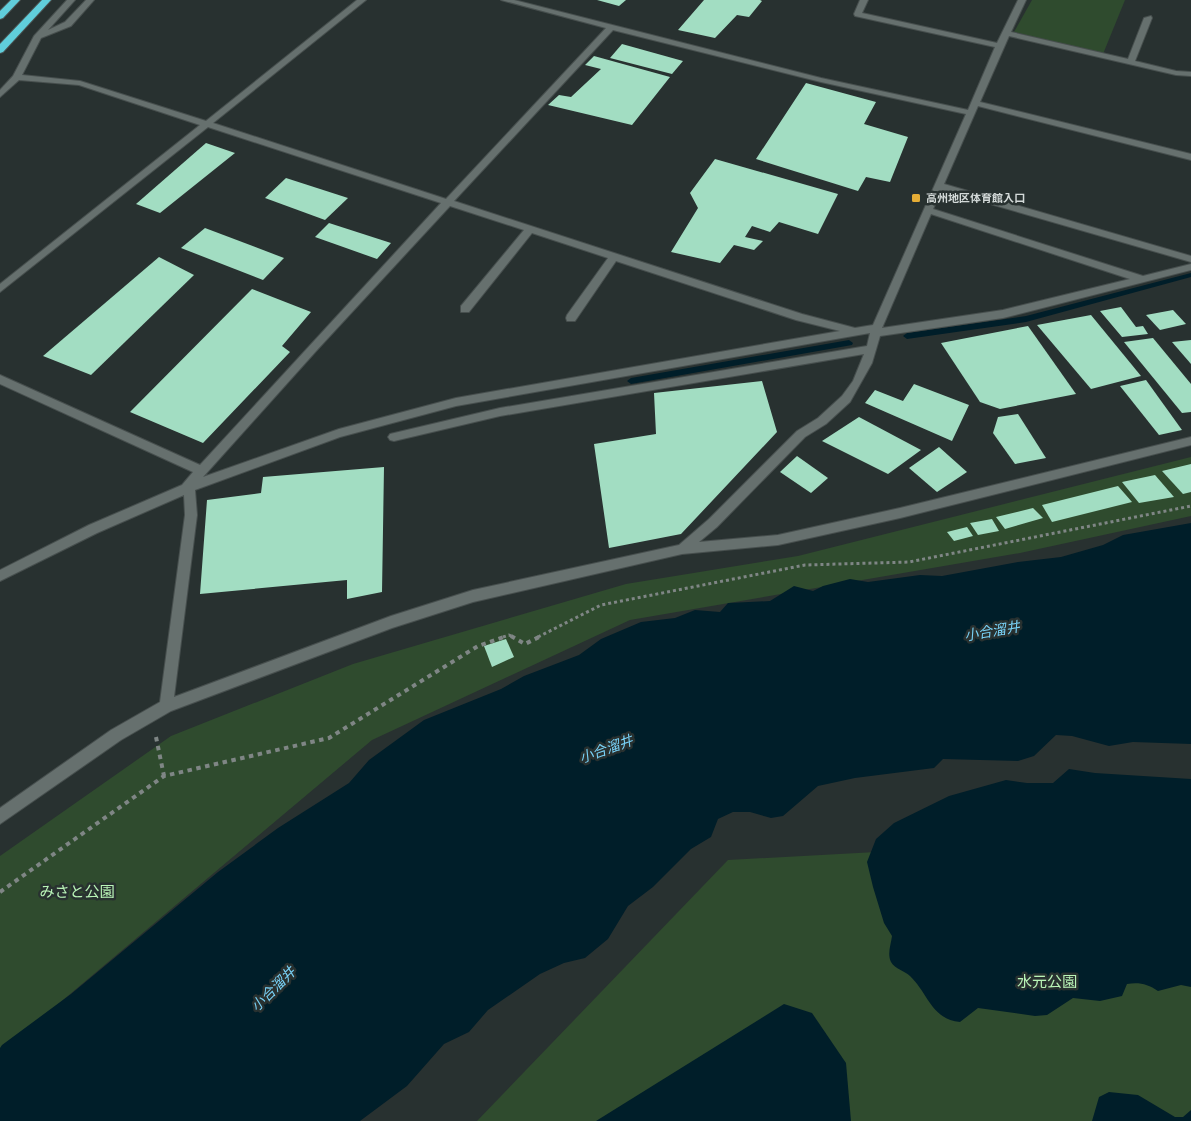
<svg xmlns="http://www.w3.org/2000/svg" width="1191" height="1121" viewBox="0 0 1191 1121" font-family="Commissioner,'Noto Sans JP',sans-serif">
<rect width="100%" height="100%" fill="#283130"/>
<g fill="#2f4b2e">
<polygon points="1032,0 1125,0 1103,54 1014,32"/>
<polygon points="1191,457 1191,516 1020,553 630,620 372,740 0,1053 0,856 171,736 353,664 626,584 798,556"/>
<polygon points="1191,835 1191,1121 477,1121 728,860"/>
</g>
<g fill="#001e29">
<polygon points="1191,523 1191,744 1133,742 1109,746 1072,736 1056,735 1034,756 1018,761 943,759 934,768 855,778 818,786 783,816 771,818 750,812 733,812 718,819 711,837 691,849 653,887 628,906 608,939 585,958 564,963 540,974 488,1010 469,1032 444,1044 407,1086 360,1121 0,1121 0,1048 2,1045 71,994 218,872 278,828 349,783 369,760 424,720 501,689 524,676 579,655 601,639 641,622 675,618 695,610 720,612 728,603 770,601 794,586 813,591 823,586 850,579 868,582 920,575 942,576 1018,562 1061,557 1103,545 1123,535"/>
<path d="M1069,769L1095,773L1191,779V987L1181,985L1158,991C1148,984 1139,982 1127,984L1122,996L1100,1001L1073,998L1047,1015L1035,1016L978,1008L960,1022C931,1019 928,993 910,976C905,971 895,969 891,962C887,954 891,944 892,936L884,923L873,887L867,862L876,839L894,823L949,796L1006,780L1027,783H1053Z"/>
<polygon points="784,1004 812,1013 846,1063 851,1121 596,1121"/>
<polygon points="1109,1092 1138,1095 1175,1117 1183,1117 1191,1110 1191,1121 1092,1121 1099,1097"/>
</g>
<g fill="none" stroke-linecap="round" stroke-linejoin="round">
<g fill="#001e29" fill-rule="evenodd">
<polygon points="1191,273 1191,277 1026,322 907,339 903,336 907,333 1026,316"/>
<polygon points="849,340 853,343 852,345 631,384 627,381 631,378"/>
</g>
</g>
<g fill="#a2ddc2">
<polygon points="597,0 626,0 619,6"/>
<polygon points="704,0 760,0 762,1 749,17 737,15 715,38 678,30"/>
<polygon points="622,44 683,61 672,74 610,58"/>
<polygon points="594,56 670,77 632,125 548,105 559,95 571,97 601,69 585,65"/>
<polygon points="806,83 876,102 864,124 908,137 890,182 866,177 858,191 756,159"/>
<polygon points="206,143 235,153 160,213 136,204"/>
<polygon points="715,159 838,194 818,234 779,222 770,232 752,226 745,237 763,241 754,250 734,245 720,263 671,252 698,208 690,193"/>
<polygon points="286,178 348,198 325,220 265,198"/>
<polygon points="329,223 391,243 377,259 315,237"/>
<polygon points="205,228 284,258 263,280 181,248"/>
<polygon points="159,257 194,275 91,375 43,356"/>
<polygon points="252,289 311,312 282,346 290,352 203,443 130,412"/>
<polygon points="1121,307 1136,327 1143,326 1148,334 1122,337 1100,311"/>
<polygon points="1173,310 1186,324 1160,330 1146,315"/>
<polygon points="1091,315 1141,376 1091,389 1037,325"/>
<polygon points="1028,326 1076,394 1000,409 980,402 941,343"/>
<polygon points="1153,338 1191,384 1191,412 1182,413 1124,342"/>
<polygon points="1191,340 1191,364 1172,342"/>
<polygon points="1146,380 1182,430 1159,435 1120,386"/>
<polygon points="762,381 777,432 681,534 609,548 594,444 656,434 654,393"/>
<polygon points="914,384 969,405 952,441 865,403 875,390 903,401"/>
<polygon points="1018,414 1046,458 1015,464 993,433 998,417"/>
<polygon points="859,417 921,450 888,474 822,441"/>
<polygon points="939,447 967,472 937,492 909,468"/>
<polygon points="797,456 828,478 811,493 780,472"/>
<polygon points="1191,464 1191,492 1183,494 1162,471"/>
<polygon points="384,467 382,592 347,599 347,580 200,594 207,500 261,493 263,477"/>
<polygon points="1155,475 1174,497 1139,503 1122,482"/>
<polygon points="1118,486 1132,502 1052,522 1042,505"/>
<polygon points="1033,508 1043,518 1005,529 996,517"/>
<polygon points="992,519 999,531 978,535 970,523"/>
<polygon points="967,527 973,536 954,541 947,532"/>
<polygon points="506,639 514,657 492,667 484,646"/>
</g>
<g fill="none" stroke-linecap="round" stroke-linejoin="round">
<g stroke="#474f4e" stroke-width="2">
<path id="minor" d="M67,0H75L48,30L65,22L86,0H94L71,26L41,38L22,75L80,81L206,121L357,0H366L213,123L446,199L606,28L501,0H514L821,78L968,110L995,47L855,16L854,14L860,0H868L862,13L997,43L1018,0H1026L1011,32L1128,59L1144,18L1151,16L1152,18L1135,61L1176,71L1191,72V76L1176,75L1009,36L980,102L1191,154V160L978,106L944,184L1191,256V262L942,190L933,209L1143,276L1191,264V270L1003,318L880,336L872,363L850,402L826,424L805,437L717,527L699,542L778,535L900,508L1191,437V445L900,518L778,545L682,554L473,602L392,628L171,711L121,740L0,824V808L111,730L160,702L185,515L184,495L97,533L0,581V570L89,525L182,485L193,472L0,384V375L200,465L441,203L208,127L0,292V284L200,125L79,85L19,80L0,97V90L13,76L34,36ZM613,30L821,82L966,114L873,325L855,328L802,314L454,201ZM450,206L524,230L461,306V312H469L532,233L608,258L567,315L566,318L567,321H575L616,261L796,320L840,331L456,398L339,429L203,477L317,350ZM931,214L1130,279L1003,310L882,328ZM870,333L867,346L500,408L390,434L388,437L390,440L394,441L500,416L864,354L853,381L842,396L818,418L797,431L709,519L679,545L473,590L391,616L174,697L197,515L195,490L340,437L456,406Z"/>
</g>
<g stroke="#474f4e" stroke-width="2">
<g id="highway">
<polygon points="11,0 20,0 3,18 0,19 0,11"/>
<polygon points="42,0 51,0 3,52 0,53 0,44"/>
</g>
</g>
<g stroke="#7f8685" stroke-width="3" stroke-dasharray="3 3" stroke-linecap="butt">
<polyline points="503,637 509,635 513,637"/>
<polyline points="538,637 601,605 805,565 909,562 1191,506"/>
</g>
<g stroke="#7f8685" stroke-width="4" stroke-dasharray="4.5 4.5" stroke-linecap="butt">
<polyline points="511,636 525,644 541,636"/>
<polyline points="156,737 164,776"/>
<polyline points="0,892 164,776 329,738 478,646 507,636"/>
</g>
<use href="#minor" fill="#66706e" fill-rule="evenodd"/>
<use href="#highway" fill="#60cedb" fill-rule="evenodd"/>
</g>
<rect fill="#e5ad36" stroke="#283130" stroke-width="2" x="911" y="193" width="10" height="10" rx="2.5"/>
<g text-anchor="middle" stroke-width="5" stroke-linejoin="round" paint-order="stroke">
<g font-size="11" font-weight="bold" fill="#d3d9d8" stroke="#283130" text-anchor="start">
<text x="926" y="202">高州地区体育館入口</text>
</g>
<g font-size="14" font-style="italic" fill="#79d3f8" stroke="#283130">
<text transform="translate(992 631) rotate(-10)" y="5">小合溜井</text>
<text transform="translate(606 749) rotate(-20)" y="5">小合溜井</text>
<text transform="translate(273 989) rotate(-45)" y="5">小合溜井</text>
</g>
<g font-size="15" fill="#b9f4b7" stroke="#283130">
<text x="77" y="897">みさと公園</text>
<text x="1047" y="987">水元公園</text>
</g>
</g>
</svg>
